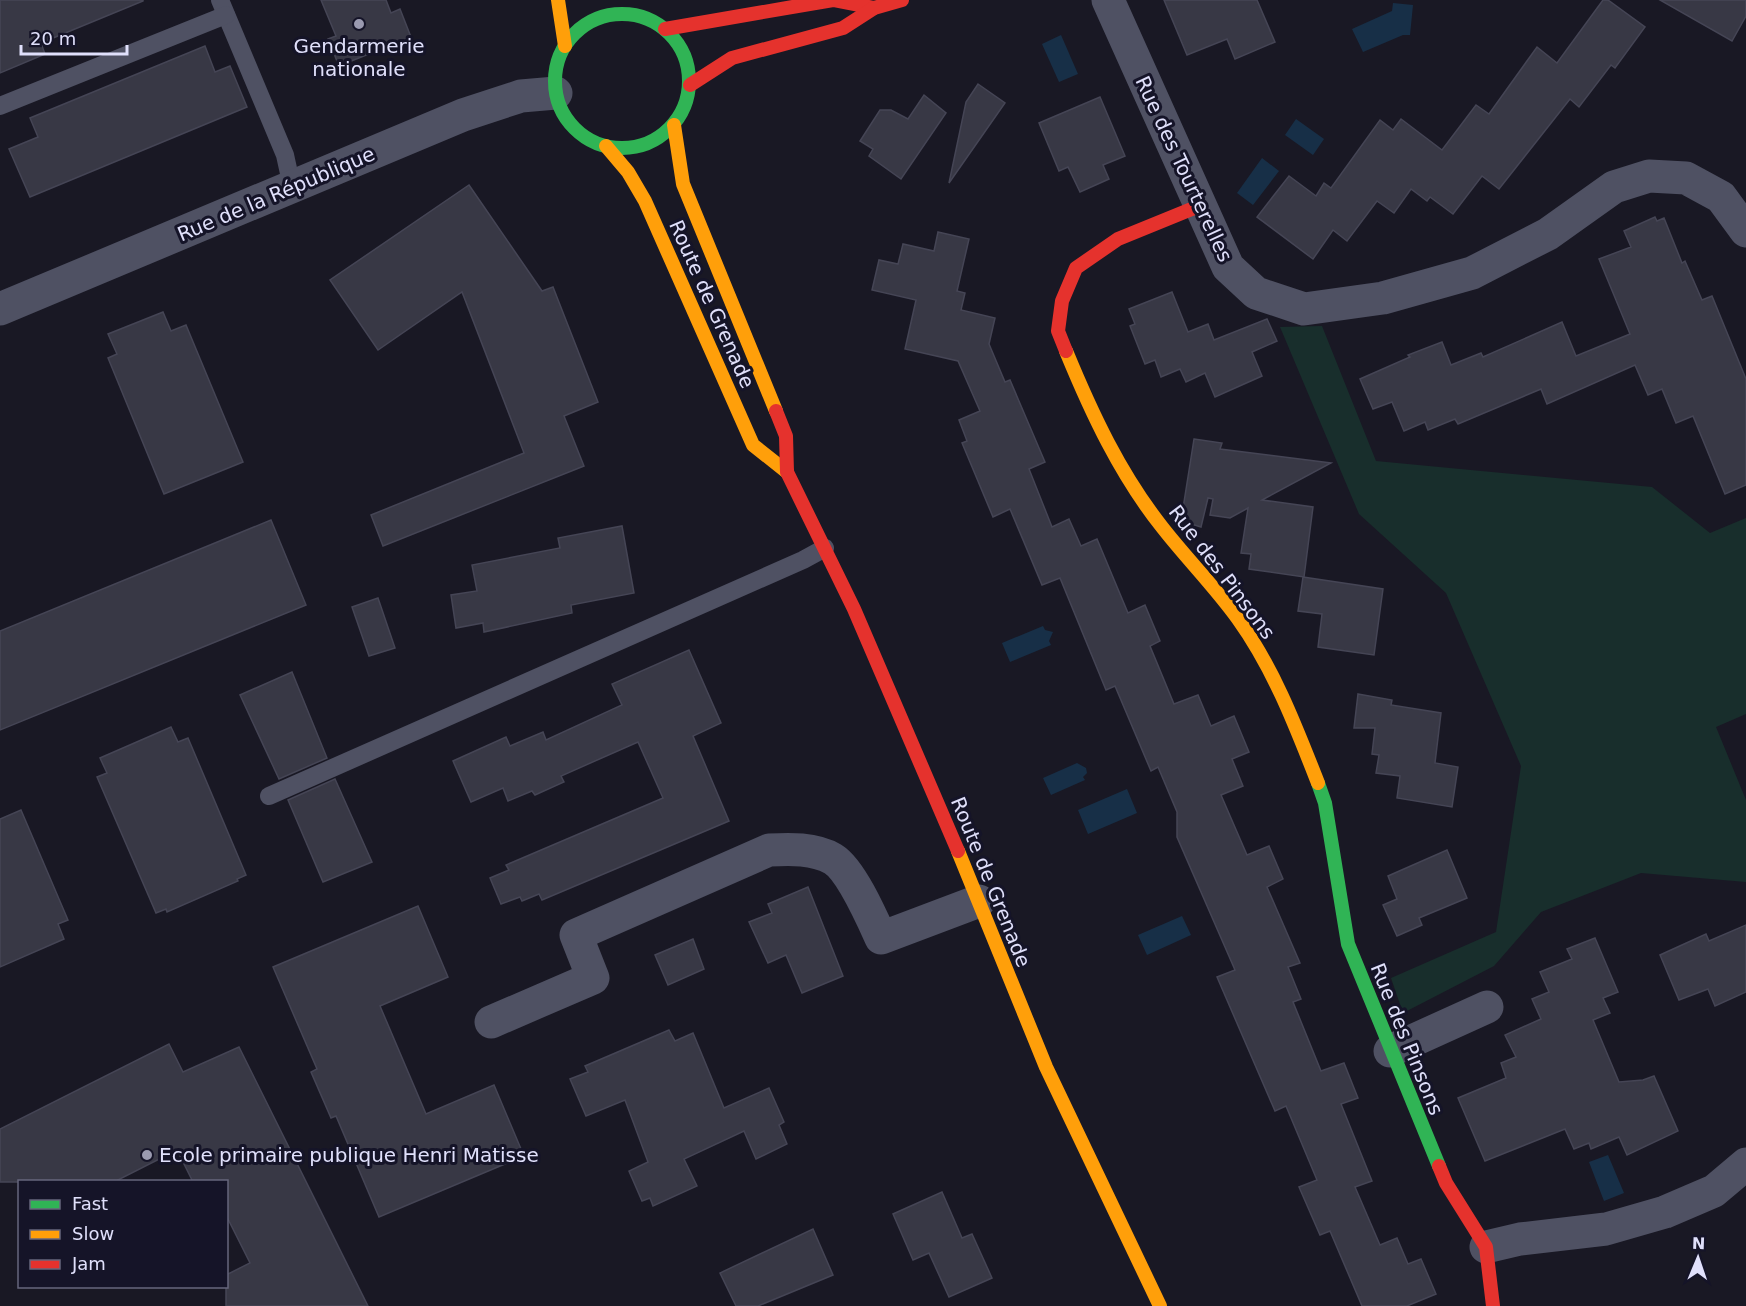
<svg xmlns="http://www.w3.org/2000/svg" width="1746" height="1306" viewBox="0 0 1746 1306" font-family="'DejaVu Sans',sans-serif">
<rect width="100%" height="100%" fill="#191824"/>
<polygon fill="#182e2c" points="1322,326 1376,461 1652,487 1710,533 1746,518 1746,714 1716,727 1746,800 1746,882 1641,873 1541,912 1494,966 1403,1013 1391,978 1496,932 1521,766 1446,593 1359,514 1280,327"/>
<g fill="#172f47">
<polygon points="1393,3 1413,5 1410,35 1403,35 1363,52 1352,29 1392,11"/>
<polygon points="1061,35 1078,74 1059,82 1042,44"/>
<polygon points="1296,119 1324,139 1313,155 1285,135"/>
<polygon points="1262,158 1279,171 1253,205 1237,193"/>
<polygon points="1043,626 1045,630 1053,632 1049,641 1051,645 1010,662 1002,643"/>
<polygon points="1077,763 1086,768 1087,773 1083,777 1085,780 1051,795 1043,778"/>
<polygon points="1127,789 1137,813 1088,834 1078,810"/>
<polygon points="1182,916 1191,935 1147,955 1138,935"/>
<polygon points="1608,1155 1624,1193 1604,1201 1589,1162"/>
</g>
<g fill="#383845" stroke="#454555" stroke-width="1.5">
<polygon points="0,0 143,0 143,1 41,43 45,54 0,73"/>
<polygon points="321,0 386,0 391,13 400,9 411,37 339,66 328,39 336,36"/>
<polygon points="1164,0 1257,0 1275,42 1235,59 1227,39 1187,55"/>
<polygon points="1603,0 1608,0 1645,27 1615,68 1611,65 1579,107 1570,99 1499,189 1482,176 1453,214 1430,197 1427,201 1411,189 1394,213 1377,201 1347,241 1333,230 1313,259 1257,217 1289,176 1316,196 1324,183 1331,188 1380,120 1393,130 1401,119 1442,150 1476,105 1489,114 1537,47 1557,63"/>
<polygon points="1660,0 1746,0 1746,16 1732,41"/>
<polygon points="205,46 215,72 230,66 247,107 30,197 9,149 38,137 30,118"/>
<polygon points="978,84 1005,103 949,183 966,102"/>
<polygon points="924,95 946,113 901,179 869,156 873,149 860,141 880,110 891,110 908,119"/>
<polygon points="1100,97 1125,156 1103,165 1109,179 1080,192 1068,167 1059,171 1039,123"/>
<polygon points="469,185 542,291 553,287 598,402 564,416 584,466 383,546 371,515 524,453 462,292 378,350 330,280"/>
<polygon points="1655,217 1657,221 1664,218 1682,263 1685,261 1702,300 1712,296 1746,379 1746,485 1725,494 1693,416 1676,423 1662,389 1648,395 1635,365 1547,404 1541,389 1458,424 1455,419 1428,430 1425,422 1404,431 1392,402 1373,409 1360,379 1410,357 1408,355 1442,342 1451,365 1481,353 1483,357 1562,322 1576,356 1630,334 1599,259 1631,247 1624,231"/>
<polygon points="938,232 969,239 957,291 965,293 961,310 995,318 989,344 1005,382 1010,380 1045,462 1029,469 1052,527 1069,519 1081,546 1097,539 1128,613 1145,605 1160,641 1150,646 1174,704 1198,695 1211,726 1234,716 1249,752 1232,759 1243,786 1221,795 1247,855 1269,846 1283,879 1267,887 1300,963 1288,967 1301,999 1293,1002 1321,1071 1344,1063 1358,1098 1341,1104 1372,1181 1355,1187 1380,1245 1397,1238 1408,1264 1421,1259 1436,1294 1407,1306 1362,1306 1330,1231 1320,1235 1299,1187 1317,1180 1286,1106 1275,1111 1217,977 1235,970 1177,837 1177,812 1158,767 1151,771 1115,686 1106,690 1060,578 1042,585 1010,509 993,517 962,443 967,441 959,420 980,411 958,361 905,349 916,300 872,290 879,260 898,264 903,244 934,251"/>
<polygon points="1172,292 1188,332 1208,324 1214,340 1267,319 1277,341 1252,352 1262,376 1215,397 1205,373 1186,382 1180,369 1161,377 1155,360 1145,364 1130,326 1135,324 1129,309"/>
<polygon points="163,312 171,331 186,325 243,462 164,494 108,358 117,354 108,334"/>
<polygon points="1194,439 1222,443 1220,449 1331,463 1262,500 1313,507 1304,577 1249,569 1251,554 1241,553 1248,508 1230,518 1210,515 1213,499 1208,498 1201,527 1181,521"/>
<polygon points="271,520 306,605 0,730 0,631"/>
<polygon points="622,526 634,593 571,605 572,613 484,632 483,623 456,628 451,595 477,591 472,565 560,548 558,538"/>
<polygon points="1303,577 1383,589 1374,655 1318,647 1322,614 1298,611"/>
<polygon points="378,598 395,648 369,656 352,607"/>
<polygon points="689,650 721,723 693,736 729,821 542,900 539,894 522,901 520,897 501,904 490,878 509,870 506,865 663,798 638,742 561,776 564,782 535,795 532,791 508,801 503,788 471,802 453,761 506,737 510,746 543,732 546,740 622,705 612,684"/>
<polygon points="292,672 327,758 279,779 240,695"/>
<polygon points="1358,694 1392,700 1391,705 1441,713 1435,763 1458,767 1452,807 1397,798 1400,776 1376,773 1379,755 1372,754 1375,728 1354,728"/>
<polygon points="171,727 178,742 188,738 246,875 237,879 238,881 167,912 166,909 156,913 97,777 107,773 100,758"/>
<polygon points="335,779 372,862 323,882 288,800"/>
<polygon points="21,810 68,920 58,924 64,939 0,967 0,819"/>
<polygon points="1447,850 1467,898 1419,918 1422,925 1397,936 1383,905 1397,899 1388,876"/>
<polygon points="808,887 843,976 802,993 786,955 768,963 749,922 772,913 768,904"/>
<polygon points="418,906 448,977 380,1006 426,1114 494,1085 524,1156 379,1217 336,1116 331,1118 311,1072 317,1069 273,967"/>
<polygon points="1746,925 1746,992 1715,1006 1708,989 1679,1000 1660,955 1706,934 1709,941"/>
<polygon points="1595,938 1618,992 1603,998 1610,1013 1593,1020 1619,1082 1643,1080 1654,1076 1678,1131 1627,1155 1619,1137 1591,1149 1589,1143 1574,1149 1565,1129 1485,1161 1458,1098 1506,1078 1501,1063 1516,1057 1505,1035 1541,1019 1532,999 1549,992 1540,972 1572,959 1567,949"/>
<polygon points="693,939 704,969 668,985 655,955"/>
<polygon points="669,1030 675,1041 693,1033 724,1108 769,1088 784,1122 779,1125 787,1144 756,1159 744,1131 684,1159 697,1186 653,1206 650,1198 642,1201 629,1171 648,1162 625,1100 586,1116 570,1079 588,1072 585,1066"/>
<polygon points="169,1044 183,1072 239,1047 368,1306 226,1306 226,1275 250,1263 226,1215 226,1182 193,1182 177,1150 114,1182 0,1182 0,1129"/>
<polygon points="942,1192 962,1238 972,1234 992,1278 949,1297 929,1253 913,1260 893,1214"/>
<polygon points="813,1229 833,1275 758,1306 736,1306 720,1273"/>
</g>
<g fill="none" stroke-linecap="round" stroke-linejoin="round">
<g stroke="#4f5163" stroke-width="18">
<polyline points="220,0 285,155 292,187"/>
<polyline points="0,106 226,15"/>
<polyline points="269,796 803,560 825,548"/>
</g>
<g stroke="#4f5163" stroke-width="33">
<polyline points="1108,0 1228,267 1256,293 1304,309 1383,298 1472,273 1548,234 1614,187 1649,176 1686,178 1721,197 1746,231"/>
<polyline points="0,309 463,115 521,96 556,93"/>
<path d="M491,1022L593,978L576,935L769,850C790,849 814,848 833,859C851,870 872,918 881,938L979,901"/>
<polyline points="1390,1051 1487,1007"/>
<polyline points="1486,1247 1520,1239 1606,1229 1665,1212 1714,1191 1746,1164"/>
</g>
<g stroke="#30b455" stroke-width="14">
<circle cx="622" cy="81" r="67"/>
<polyline points="1318,783 1325,803 1348,944 1439,1166"/>
</g>
<g stroke="#ff9f0a" stroke-width="14">
<polyline points="558,0 565,46"/>
<polyline points="674,125 683,184 776,411"/>
<polyline points="606,146 628,172 645,201 753,445 787,472"/>
<path d="M1066,351C1092,414 1120,474 1162,527C1187,559 1215,587 1238,619C1274,669 1296,727 1318,783"/>
<polyline points="958,851 1046,1067 1160,1306"/>
</g>
<g stroke="#e5322d" stroke-width="14">
<polyline points="665,29 833,0 874,8"/>
<polyline points="690,85 732,58 843,28 874,8 902,0"/>
<polyline points="1066,351 1058,331 1062,301 1076,268 1118,239 1199,206"/>
<polyline points="776,411 786,436 787,472 854,609 958,851"/>
<polyline points="1439,1166 1446,1183 1486,1247 1493,1306"/>
</g>
</g>
<g fill="#9a9ab0" stroke="#151428" stroke-width="2">
<circle cx="359" cy="24" r="6"/>
<circle cx="147" cy="1155" r="6"/>
</g>
<g text-anchor="middle" stroke-width="6" stroke-linejoin="round" paint-order="stroke">
<g font-size="20" fill="#e0e0fb" stroke="#151428">
<text x="359" y="53">Gendarmerie<tspan x="359" dy="23">nationale</tspan></text>
<text x="159" y="1162" text-anchor="start">Ecole primaire publique Henri Matisse</text>
</g>
<g font-size="20" fill="#e0e0fb" stroke="#151428">
<text transform="translate(1184 169) rotate(65)" y="7">Rue des Tourterelles</text>
<text transform="translate(276 194) rotate(-23)" y="7">Rue de la République</text>
<text transform="translate(712 304) rotate(66)" y="7">Route de Grenade</text>
<text transform="translate(1222 572) rotate(53)" y="7">Rue des Pinsons</text>
<text transform="translate(991 882) rotate(68)" y="7">Route de Grenade</text>
<text transform="translate(1407 1039) rotate(68)" y="7">Rue des Pinsons</text>
</g>
</g>
<rect x="18" y="1180" width="210" height="108" fill="#151428" stroke="#66667c" stroke-width="1.5"/>
<rect x="30" y="1200" width="30" height="9" fill="#30b455" stroke="#66667c" stroke-width="1.5"/>
<text x="72" y="1210" font-size="18" fill="#e0e0fb">Fast</text>
<rect x="30" y="1230" width="30" height="9" fill="#ff9f0a" stroke="#66667c" stroke-width="1.5"/>
<text x="72" y="1240" font-size="18" fill="#e0e0fb">Slow</text>
<rect x="30" y="1260" width="30" height="9" fill="#e5322d" stroke="#66667c" stroke-width="1.5"/>
<text x="72" y="1270" font-size="18" fill="#e0e0fb">Jam</text>
<g transform="translate(1698 1258) rotate(2)" stroke="#151428" stroke-width="4.5" paint-order="stroke">
<path d="M0-4.5L10 22L0 15L-10 22Z" fill="#e0e0fb"/>
<text y="-9" font-size="16" font-weight="bold" text-anchor="middle" fill="#e0e0fb">N</text>
</g>
<path d="M21 45v9h106v-9" fill="none" stroke="#e0e0fb" stroke-width="3"/>
<text x="30" y="45" font-size="18" fill="#e0e0fb" stroke="#151428" stroke-width="4.5" paint-order="stroke">20 m</text>
</svg>
